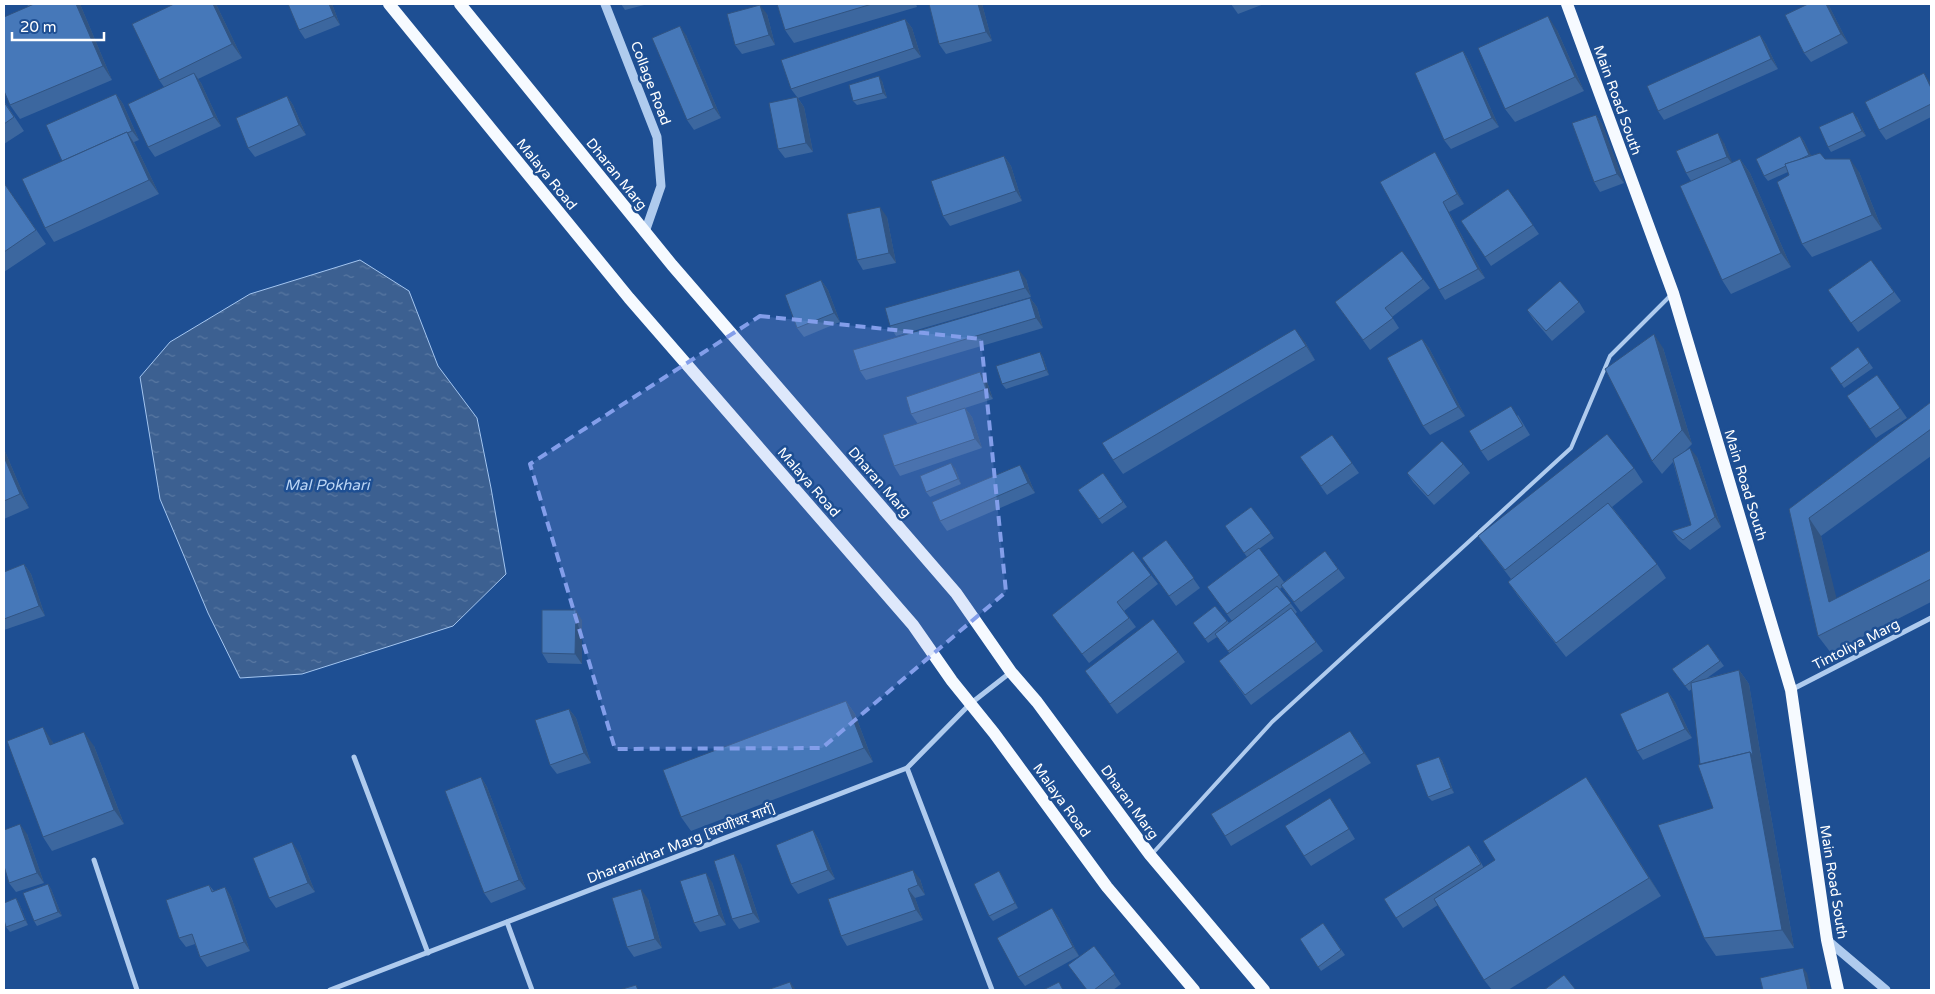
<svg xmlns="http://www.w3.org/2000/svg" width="1935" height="994" viewBox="0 0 1935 994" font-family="'Varela Round','Noto Sans Devanagari',sans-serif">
<defs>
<pattern id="water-ripples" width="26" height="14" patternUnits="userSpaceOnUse" patternTransform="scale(1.25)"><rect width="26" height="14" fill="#3c6091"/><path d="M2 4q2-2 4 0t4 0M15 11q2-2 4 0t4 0" fill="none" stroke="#5978a2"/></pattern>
</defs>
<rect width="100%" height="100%" fill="#1e4f93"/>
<polygon fill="url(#water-ripples)" stroke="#a3c5f0" points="360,260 409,291 438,366 477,418 491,488 506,574 453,626 302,674 240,678 208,613 160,499 140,377 170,342 250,294"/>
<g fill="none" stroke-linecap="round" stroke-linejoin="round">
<polyline stroke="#afcbee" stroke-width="4" points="1152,854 1272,722 1571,448 1610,356 1671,295"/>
<g stroke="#afcbee" stroke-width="5">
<polyline points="1791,690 1931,618"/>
<polyline points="354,757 428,953"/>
<polyline points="907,768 992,990"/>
<polyline points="94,860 137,990"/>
<polyline points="507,922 532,990"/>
<polyline points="330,990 907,768 970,704 1011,672"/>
</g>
<g stroke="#afcbee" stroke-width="9">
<polyline points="605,4 657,137 661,186 645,232"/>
<polyline points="1827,940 1886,990"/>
</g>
<g stroke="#f6faff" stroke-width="12">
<polyline points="389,4 629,298 913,625 952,681 994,733 1107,887 1194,990"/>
<polyline points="460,4 672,265 956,593 1011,672 1037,702 1150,855 1264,990"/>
<polyline points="1567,4 1673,293 1791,690 1827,940 1838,990"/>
</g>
</g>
<g fill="#3c679f">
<polygon points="27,4 80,4 112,80 20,119 10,105 28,6"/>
<polygon points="216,4 242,58 198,79 201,83 221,126 155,157 148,147 164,87 159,80"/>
<polygon points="332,4 340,25 305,39 299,30"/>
<polygon points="621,4 648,4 625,10"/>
<polygon points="777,4 916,4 917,7 794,43 785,30"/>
<polygon points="929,4 982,4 992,41 946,54 939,44"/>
<polygon points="1231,4 1264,4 1238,14"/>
<polygon points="1829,6 1848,43 1811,62 1804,53"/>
<polygon points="767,14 775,45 742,54 735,45"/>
<polygon points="905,19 912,28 921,57 798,98 804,107 813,152 785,158 778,149 797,97 791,89"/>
<polygon points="1557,30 1584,91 1515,122 1505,109"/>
<polygon points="686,35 721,118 694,130 687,120"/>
<polygon points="1760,35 1766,44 1778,69 1664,120 1658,111"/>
<polygon points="1463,51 1469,61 1499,127 1451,149 1444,140"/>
<polygon points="882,81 887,98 857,105 853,101"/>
<polygon points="1931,84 1931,117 1886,140 1879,130"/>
<polygon points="116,94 123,104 139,140 134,142 136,146 159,194 54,242 45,228 62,161"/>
<polygon points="287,96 293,105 306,135 255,157 248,148"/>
<polygon points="4,101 24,131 4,144"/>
<polygon points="1596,115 1602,124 1624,183 1600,192 1594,182"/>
<polygon points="1857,117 1866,136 1831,152 1828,147"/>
<polygon points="1800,136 1804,141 1811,156 1825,159 1859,172 1882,229 1812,257 1802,244 1788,172 1768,181 1764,176"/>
<polygon points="1724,143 1732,163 1740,159 1750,173 1791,267 1731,294 1722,280 1691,181 1686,173"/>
<polygon points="1004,156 1011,166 1022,201 950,226 943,216"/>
<polygon points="1441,162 1464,204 1449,212 1485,278 1445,300 1439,290"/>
<polygon points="4,183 46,244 4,272"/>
<polygon points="1508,189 1539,234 1491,266 1461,221"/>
<polygon points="887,217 896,263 863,270 857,260"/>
<polygon points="1871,260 1901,301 1858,332 1828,290"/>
<polygon points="1026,279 1031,297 896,336 890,326"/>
<polygon points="1423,279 1430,288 1392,317 1399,328 1370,350 1335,302"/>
<polygon points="821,280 828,290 840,322 804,337 797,328"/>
<polygon points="1030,298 1037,307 1043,328 866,380 860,371"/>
<polygon points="1579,302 1585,312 1552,341 1534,320 1527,310"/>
<polygon points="1422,339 1429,348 1465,416 1430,435 1423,426"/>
<polygon points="1305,342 1315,360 1123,474 1113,460"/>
<polygon points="1858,347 1873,368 1844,388 1830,368"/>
<polygon points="1663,348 1692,444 1683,453 1697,457 1721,527 1690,550 1678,540 1672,531 1691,525 1673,462 1662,474 1652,461"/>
<polygon points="1040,352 1043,357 1049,375 1006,389 1002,384"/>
<polygon points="980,372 987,382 993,399 965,408 972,417 982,448 900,476 894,466 918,424 911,414"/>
<polygon points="1877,375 1907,418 1876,438 1847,396"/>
<polygon points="1931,402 1931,456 1821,536 1836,599 1931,550 1931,602 1831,653 1818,636 1789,509"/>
<polygon points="1518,415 1530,435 1488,461 1481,451"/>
<polygon points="1332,435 1359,473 1327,495 1300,457"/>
<polygon points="4,449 29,508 4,519"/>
<polygon points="1463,464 1470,473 1434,505 1413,482 1407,473"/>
<polygon points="955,468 961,484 930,497 926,492"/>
<polygon points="1634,468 1643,482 1612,507 1657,564 1666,578 1566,657 1518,596 1508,582 1511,579 1488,549 1478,536"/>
<polygon points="1103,473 1127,507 1102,524 1078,490"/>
<polygon points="1027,474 1035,493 947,531 940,521"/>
<polygon points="1251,507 1274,538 1259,549 1284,582 1325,551 1345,578 1301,612 1282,587 1280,589 1297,612 1295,614 1323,651 1251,705 1219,661 1230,654 1217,637 1208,643 1193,623 1215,606 1229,623 1232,621 1214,597 1247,557 1225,526"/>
<polygon points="1166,540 1200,588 1176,606 1142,558"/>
<polygon points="24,564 31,574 45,616 4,630 4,572"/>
<polygon points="1151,575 1158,584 1124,611 1136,627 1089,663 1052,615"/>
<polygon points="582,620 582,664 548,663 542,653"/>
<polygon points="1708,644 1724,666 1707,678 1739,670 1749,684 1763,770 1794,948 1716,956 1704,938 1713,808 1700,764 1692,689 1689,691 1672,669"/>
<polygon points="1178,652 1185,662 1117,714 1085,671"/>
<polygon points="1668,692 1675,702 1692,738 1643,760 1637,751"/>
<polygon points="846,701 855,714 873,762 691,831 681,817"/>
<polygon points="569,709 576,718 591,763 557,774 550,765"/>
<polygon points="1357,740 1371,763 1231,846 1225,836"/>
<polygon points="52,741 53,744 94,746 124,824 52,851 43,837"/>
<polygon points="1439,757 1442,761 1454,793 1432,801 1428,797"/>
<polygon points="481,777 487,787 526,889 491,903 484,893"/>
<polygon points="1598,795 1661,896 1508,990 1492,990 1484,980 1438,905 1403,928 1384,899 1476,854 1484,868"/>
<polygon points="1330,798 1355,839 1311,866 1304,856"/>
<polygon points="813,830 819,840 835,879 798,894 791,884"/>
<polygon points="27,834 44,883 16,892 9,883"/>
<polygon points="299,852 315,892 276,908 269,898"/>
<polygon points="741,864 760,922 739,929 732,919"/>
<polygon points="999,871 1002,876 1018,908 993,921 989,916"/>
<polygon points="920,879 925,895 915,898 923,920 847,946 841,936"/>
<polygon points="712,882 726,925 700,932 694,923"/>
<polygon points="48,884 51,889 62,916 37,926 34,921"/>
<polygon points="209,885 214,891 225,887 231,897 250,951 207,967 200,957 195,944 186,947 179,938"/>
<polygon points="16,898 19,903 28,925 10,932 6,927"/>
<polygon points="648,899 662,948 634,957 627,947"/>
<polygon points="1052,908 1059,918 1079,956 1025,986 1018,977"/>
<polygon points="1323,923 1345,955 1321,971 1300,939"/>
<polygon points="1094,946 1121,984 1113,990 1086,990"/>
</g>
<g fill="#315482">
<polygon points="76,4 80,4 112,80 103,66"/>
<polygon points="213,4 216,4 242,58 232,44"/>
<polygon points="329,4 332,4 340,25 334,16"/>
<polygon points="978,4 982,4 992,41 986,32"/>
<polygon points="1826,4 1827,4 1829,6 1848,43 1841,34"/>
<polygon points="760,5 767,14 775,45 769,35"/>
<polygon points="1548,16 1557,30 1584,91 1575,77"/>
<polygon points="905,19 912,28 921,57 914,48"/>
<polygon points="680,26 686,35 721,118 714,108"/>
<polygon points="1760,35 1766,44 1778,69 1771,59"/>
<polygon points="1463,51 1469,61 1499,127 1492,118"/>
<polygon points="194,73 201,83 221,126 214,117"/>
<polygon points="1924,73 1930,82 1931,88"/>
<polygon points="879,76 882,81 887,98 883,93"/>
<polygon points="116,94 123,104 139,140 132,131"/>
<polygon points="287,96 293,105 306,135 299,125"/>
<polygon points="797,97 804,107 813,152 806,143"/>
<polygon points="1853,112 1857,117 1866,136 1862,131"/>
<polygon points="1596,115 1602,124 1624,183 1617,174"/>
<polygon points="127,132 136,146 159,194 149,180"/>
<polygon points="1718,133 1724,143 1734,166 1727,157"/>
<polygon points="1800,136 1804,141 1813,159 1809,155"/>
<polygon points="1435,152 1441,162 1464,204 1457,194"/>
<polygon points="1004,156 1011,166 1022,201 1016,191"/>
<polygon points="1740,159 1750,173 1791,267 1781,253"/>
<polygon points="1850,159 1859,172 1882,229 1872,215"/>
<polygon points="1443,202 1449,212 1485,278 1478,269"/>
<polygon points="880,207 887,217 896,263 889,253"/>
<polygon points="1019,270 1026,279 1031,297 1025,288"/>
<polygon points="821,280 828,290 840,322 834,313"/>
<polygon points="1030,298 1037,307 1043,328 1036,318"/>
<polygon points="1295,329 1305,342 1315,360 1306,346"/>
<polygon points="1654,334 1663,348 1692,444 1682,430"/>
<polygon points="1422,339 1429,348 1465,416 1458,407"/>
<polygon points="1040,352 1043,357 1049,375 1046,370"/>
<polygon points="980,372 987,382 993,399 986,389"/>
<polygon points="965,408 972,417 982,448 975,439"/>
<polygon points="1690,448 1697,457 1721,527 1715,517"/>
<polygon points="4,449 29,508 20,494 4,457"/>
<polygon points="951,463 955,468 961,484 958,479"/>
<polygon points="1020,465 1027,474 1035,493 1028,483"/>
<polygon points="1809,518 1821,536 1842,620 1829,602"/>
<polygon points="24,564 31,574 45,616 39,606"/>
<polygon points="576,610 582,620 582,664 575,654"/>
<polygon points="1739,670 1749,684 1763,770 1794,948 1782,930 1750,752"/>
<polygon points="1668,692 1675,702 1692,738 1685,729"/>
<polygon points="846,701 855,714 873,762 864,748"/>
<polygon points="569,709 576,718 591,763 584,753"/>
<polygon points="43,727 52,741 59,759 50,745"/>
<polygon points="1350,731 1357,740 1371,763 1364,753"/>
<polygon points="84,732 94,746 124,824 114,810"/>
<polygon points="1439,757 1442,761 1454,793 1451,788"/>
<polygon points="481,777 487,787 526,889 519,880"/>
<polygon points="1586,777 1598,795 1661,896 1649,878"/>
<polygon points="20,824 27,834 44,883 37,873"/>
<polygon points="813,830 819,840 835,879 828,870"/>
<polygon points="292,842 299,852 315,892 308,883"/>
<polygon points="734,854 741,864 760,922 753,913"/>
<polygon points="913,870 920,879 925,895 918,885"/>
<polygon points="999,871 1002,876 1018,908 1015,903"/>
<polygon points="706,873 712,882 726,925 719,915"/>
<polygon points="48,884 51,889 62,916 58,912"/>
<polygon points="225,887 231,897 250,951 244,942"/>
<polygon points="641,889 648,899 662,948 655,939"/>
<polygon points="908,889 915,898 923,920 916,910"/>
<polygon points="16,898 19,903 28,925 25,920"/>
<polygon points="1052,908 1059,918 1079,956 1073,947"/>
<polygon points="1803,968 1807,973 1811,990 1808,990"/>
<polygon points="790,982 796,990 793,990"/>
</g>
<g fill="#4678b9" stroke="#315482">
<polygon points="34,4 76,4 103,66 10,105 4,91 4,17"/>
<polygon points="174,4 213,4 232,44 159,80 132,24"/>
<polygon points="288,4 329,4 334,16 299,30"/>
<polygon points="777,4 872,4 785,30"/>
<polygon points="929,4 978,4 986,32 939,44"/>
<polygon points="1808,4 1826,4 1841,34 1804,53 1785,15"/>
<polygon points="760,5 769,35 735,45 727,14"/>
<polygon points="1548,16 1575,77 1505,109 1478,48"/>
<polygon points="905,19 914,48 791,89 781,60"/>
<polygon points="680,26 714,108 687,120 652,38"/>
<polygon points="1760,35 1771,59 1658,111 1647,86"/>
<polygon points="1463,51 1492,118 1444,140 1415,73"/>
<polygon points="194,73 214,117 148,147 128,104"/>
<polygon points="1924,73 1931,88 1931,104 1879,130 1865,102"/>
<polygon points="879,76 883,93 853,101 849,85"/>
<polygon points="116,94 132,131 127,133 127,132 62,161 46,125"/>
<polygon points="287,96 299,125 248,148 236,118"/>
<polygon points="797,97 806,143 778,149 769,103"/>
<polygon points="4,102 14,117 4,124"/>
<polygon points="1853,112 1862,131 1828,147 1819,127"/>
<polygon points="1596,115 1617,174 1594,182 1572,123"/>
<polygon points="127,132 149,180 45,228 22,179"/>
<polygon points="1718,133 1727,157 1686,173 1676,151"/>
<polygon points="1800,136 1809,155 1798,160 1785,164 1786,166 1764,176 1756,159"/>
<polygon points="1435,152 1457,194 1443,202 1478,269 1439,290 1380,182"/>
<polygon points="1820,153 1825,159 1850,159 1872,215 1802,244 1777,182 1789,175 1785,164"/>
<polygon points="1004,156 1016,191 943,216 931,181"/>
<polygon points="1740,159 1781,253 1722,280 1680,186"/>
<polygon points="4,183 36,230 4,252"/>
<polygon points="1508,189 1533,225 1485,257 1461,221"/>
<polygon points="880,207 889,253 857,260 847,214"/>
<polygon points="1402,251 1423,279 1385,308 1393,318 1363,340 1335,302"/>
<polygon points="1871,260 1894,292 1851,323 1828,290"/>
<polygon points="1019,270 1025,288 890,326 885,308"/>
<polygon points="821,280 834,313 797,328 785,295"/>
<polygon points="1560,281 1579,302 1546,331 1527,310"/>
<polygon points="1030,298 1036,318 860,371 853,350"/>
<polygon points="1295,329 1306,346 1113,460 1102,443"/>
<polygon points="1654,334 1682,430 1652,461 1605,369"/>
<polygon points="1422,339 1458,407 1423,426 1387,358"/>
<polygon points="1858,347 1869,363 1841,384 1830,368"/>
<polygon points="1040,352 1046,370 1002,384 996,366"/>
<polygon points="980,372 986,389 911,414 906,397"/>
<polygon points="1877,375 1900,408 1870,429 1847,396"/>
<polygon points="1931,402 1931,429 1809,518 1829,602 1931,550 1931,579 1818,636 1789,509"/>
<polygon points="1511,406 1523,426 1481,451 1469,431"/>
<polygon points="965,408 975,439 894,466 883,435"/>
<polygon points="1607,434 1634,468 1505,570 1478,536"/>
<polygon points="1332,435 1352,463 1321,486 1300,457"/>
<polygon points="1442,441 1463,464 1428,496 1407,473"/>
<polygon points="1690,448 1715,517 1683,540 1672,531 1691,525 1673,459"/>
<polygon points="4,457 20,494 4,501"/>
<polygon points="951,463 958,479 926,492 920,476"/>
<polygon points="1020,465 1028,483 940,521 932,502"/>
<polygon points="1103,473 1123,502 1099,519 1078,490"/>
<polygon points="1608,503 1657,564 1556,643 1508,582"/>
<polygon points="1251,507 1271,533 1244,553 1225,526"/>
<polygon points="1166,540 1194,578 1169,596 1142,558"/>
<polygon points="1259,548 1279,575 1227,614 1207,587"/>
<polygon points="1133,551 1151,575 1117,602 1129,618 1082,654 1052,615"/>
<polygon points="1325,551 1338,569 1294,602 1281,585"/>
<polygon points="24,564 39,606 4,619 4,572"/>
<polygon points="1277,586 1291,603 1228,651 1215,634"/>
<polygon points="1215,606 1227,621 1205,639 1193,623"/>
<polygon points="1291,608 1316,642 1245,695 1219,661"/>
<polygon points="542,610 576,610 575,654 542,653"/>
<polygon points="1153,619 1178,652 1110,704 1085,671"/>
<polygon points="1708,644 1720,661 1685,686 1672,669"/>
<polygon points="1739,670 1753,756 1750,752 1700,764 1691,683"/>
<polygon points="1668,692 1685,729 1637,751 1620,714"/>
<polygon points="846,701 864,748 681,817 663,770"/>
<polygon points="569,709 584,753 550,765 535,720"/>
<polygon points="43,727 50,745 84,732 114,810 43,837 7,741"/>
<polygon points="1350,731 1364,753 1225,836 1211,814"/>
<polygon points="1750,752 1782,930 1704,938 1658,825 1713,808 1698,765"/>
<polygon points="1439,757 1451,788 1428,797 1416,765"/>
<polygon points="481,777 519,880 484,893 445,791"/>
<polygon points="1586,777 1649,878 1484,980 1434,899 1495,860 1483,841"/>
<polygon points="1330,798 1349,829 1304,856 1285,826"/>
<polygon points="20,824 37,873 9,883 4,866 4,830"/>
<polygon points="813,830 828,870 791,884 776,845"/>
<polygon points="292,842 308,883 269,898 253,858"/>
<polygon points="1469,845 1481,864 1396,918 1384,899"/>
<polygon points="734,854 753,913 732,919 714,861"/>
<polygon points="913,870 918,885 908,889 916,910 841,936 828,899"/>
<polygon points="999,871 1015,903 989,916 974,884"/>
<polygon points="706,873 719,915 694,923 680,881"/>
<polygon points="48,884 58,912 34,921 23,893"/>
<polygon points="209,885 212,892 225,887 244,942 200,957 192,934 179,938 166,900"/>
<polygon points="641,889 655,939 627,947 612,898"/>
<polygon points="16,898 25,920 6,927 4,920 4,903"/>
<polygon points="1052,908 1073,947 1018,977 997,938"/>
<polygon points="1323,923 1341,950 1318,967 1300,939"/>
<polygon points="1094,946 1115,974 1094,990 1087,990 1068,965"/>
<polygon points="1803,968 1808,990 1763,990 1760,978"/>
<polygon points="1564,975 1576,990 1544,990"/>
<polygon points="790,982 793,990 767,990"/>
<polygon points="1059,982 1063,990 1043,990"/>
<polygon points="636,985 638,990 619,990"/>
</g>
<path fill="#839eea" fill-opacity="0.2" stroke="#839eea" stroke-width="4" stroke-dasharray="10 6" stroke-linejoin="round" d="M760,316L981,339L1006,592L822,748L615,749L530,464Z"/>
<g text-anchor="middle" stroke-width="5" stroke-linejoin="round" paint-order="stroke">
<g font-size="14" fill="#fff" stroke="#1e4f93">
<text transform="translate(651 83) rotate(69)" y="5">Collage Road</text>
<text transform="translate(1618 100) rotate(70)" y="5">Main Road South</text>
<text transform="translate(547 174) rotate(51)" y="5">Malaya Road</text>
<text transform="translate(617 174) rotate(51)" y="5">Dharan Marg</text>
<text transform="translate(809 482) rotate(49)" y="5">Malaya Road</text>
<text transform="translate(880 482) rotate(49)" y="5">Dharan Marg</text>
<text transform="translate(1746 485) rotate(73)" y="5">Main Road South</text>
<text transform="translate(1856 644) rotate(-27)" y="5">Tintoliya Marg</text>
<text transform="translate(1062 800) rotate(54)" y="5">Malaya Road</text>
<text transform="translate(1130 802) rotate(54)" y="5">Dharan Marg</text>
<text transform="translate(681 843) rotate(-21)" y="5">Dharanidhar Marg [धरणीधर मार्ग]</text>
<text transform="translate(1834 882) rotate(81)" y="5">Main Road South</text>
</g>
<g font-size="15" font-style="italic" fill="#bbd5f5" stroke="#1e4f93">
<text x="327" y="490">Mal Pokhari</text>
</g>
</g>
<rect width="1935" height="994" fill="none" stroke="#ffffff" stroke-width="10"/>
<path d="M12 32v8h92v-8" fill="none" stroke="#ffffff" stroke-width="2.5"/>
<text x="20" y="32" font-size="15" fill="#ffffff" stroke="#1e4f93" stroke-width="4" paint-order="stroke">20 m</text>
</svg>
